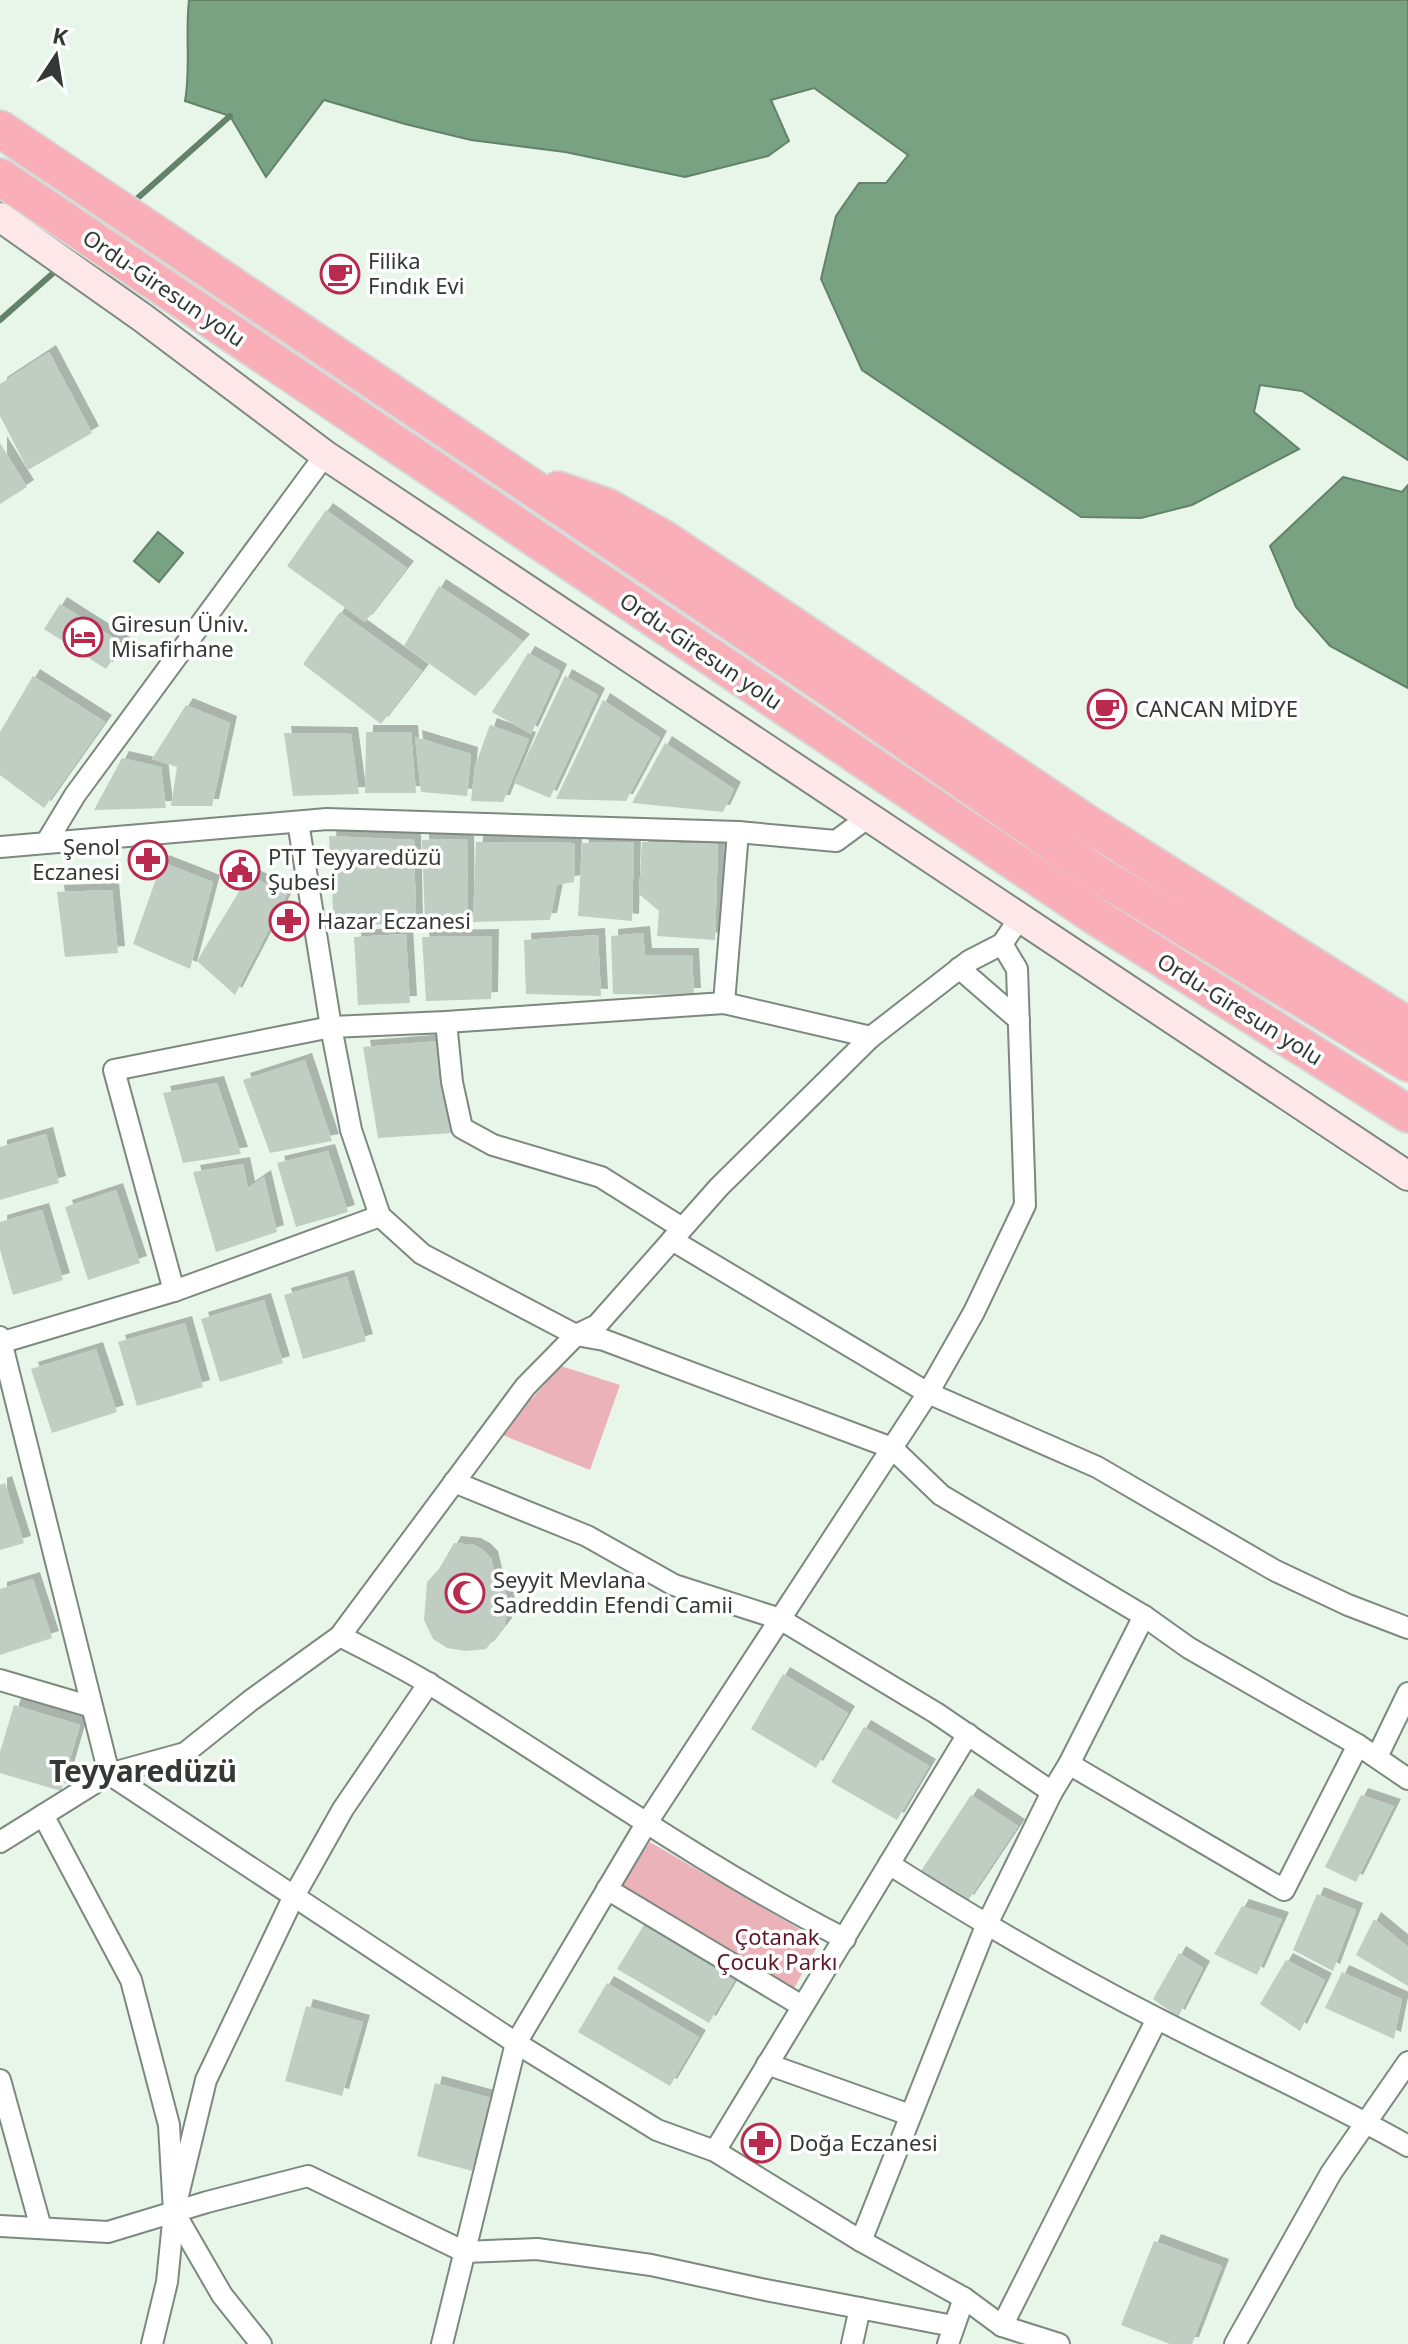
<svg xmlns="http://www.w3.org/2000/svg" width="1408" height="2344" viewBox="0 0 1408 2344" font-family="'Noto Sans',sans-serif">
<defs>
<filter id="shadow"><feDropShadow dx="7" dy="-7" stdDeviation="0" flood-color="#0004"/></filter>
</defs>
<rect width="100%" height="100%" fill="#e8f6ea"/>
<g fill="#ebb3b9">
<polygon points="561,1366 620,1385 590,1470 500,1434"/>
<polygon points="650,1842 820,1941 792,1992 619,1888"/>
</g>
<g fill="#78a281" stroke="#63826a" stroke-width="2">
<path d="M189,0H1408V460L1302,391L1260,385L1254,412L1299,449L1192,505L1141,518L1081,517L862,370L821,279L836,216L859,183H886L908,155L814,88L771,100L789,141L768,156L685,177L565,152L471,140L405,124L324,100L266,177L230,116L185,101C191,68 185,34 189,0Z"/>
<polygon points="1343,477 1402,492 1408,485 1408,688 1330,646 1296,607 1270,546"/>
<polygon points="158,532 183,553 159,582 134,561"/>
</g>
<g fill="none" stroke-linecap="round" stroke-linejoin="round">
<g stroke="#63826a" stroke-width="6">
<polyline points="131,204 230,116"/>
<polyline points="0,320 60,267"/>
</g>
</g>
<g fill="#bfcdc2" filter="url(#shadow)">
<polygon points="49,352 92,433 28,470 0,416 0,384"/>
<polygon points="0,443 27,487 0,504"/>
<polygon points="326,510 407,568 365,622 287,566"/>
<polygon points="439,586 523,641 475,696 404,646"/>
<polygon points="60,604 123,644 106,669 44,629"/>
<polygon points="340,612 422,671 381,724 303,664"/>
<polygon points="528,653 560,671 531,734 492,712"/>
<polygon points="33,676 105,722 44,808 0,775 0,732"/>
<polygon points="565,676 598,695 550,798 514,783"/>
<polygon points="603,700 660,738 626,801 556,799"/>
<polygon points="186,705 230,723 212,806 171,806 177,767 152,759"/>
<polygon points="490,725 529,739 503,802 471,801 475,766"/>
<polygon points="366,732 411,732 416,793 365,793"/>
<polygon points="284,733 351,734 359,794 293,796"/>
<polygon points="415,737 471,754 467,796 421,792"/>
<polygon points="665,743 734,789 723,812 632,803"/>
<polygon points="122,758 161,767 166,808 94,810"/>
<polygon points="329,836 414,840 416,923 334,926"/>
<polygon points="467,839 468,924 425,924 422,840"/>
<polygon points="476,842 575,843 574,882 557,885 550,920 473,922"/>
<polygon points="634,842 632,921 578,916 582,843"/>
<polygon points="642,842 718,844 715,940 657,936 659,911 639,894"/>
<polygon points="162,862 213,882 190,969 133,944"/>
<polygon points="249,875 287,895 235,995 197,961"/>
<polygon points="112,890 118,953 65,957 57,892"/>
<polygon points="643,933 645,955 692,955 694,995 613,994 611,936"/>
<polygon points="406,934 410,1003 358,1005 354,937"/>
<polygon points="598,935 601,996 526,994 524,940"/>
<polygon points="492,936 491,999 426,1001 422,937"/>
<polygon points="438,1041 453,1133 378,1138 363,1047"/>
<polygon points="305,1060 332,1141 270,1153 243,1080"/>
<polygon points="217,1083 241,1154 183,1163 163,1093"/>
<polygon points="46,1134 59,1183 0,1200 0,1147"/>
<polygon points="328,1151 348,1212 296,1227 277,1163"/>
<polygon points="243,1164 248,1188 264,1177 277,1232 216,1252 193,1172"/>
<polygon points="116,1190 140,1263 88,1280 65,1207"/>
<polygon points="42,1210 63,1280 13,1295 0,1250 0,1222"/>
<polygon points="347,1277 366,1341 303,1359 284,1295"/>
<polygon points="264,1300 283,1363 220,1382 201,1319"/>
<polygon points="185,1323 203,1387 137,1406 118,1342"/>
<polygon points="96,1349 117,1412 52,1433 31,1369"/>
<polygon points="5,1483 24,1543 0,1550 0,1485"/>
<polygon points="454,1543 474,1545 483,1550 491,1558 495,1575 505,1586 508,1607 505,1625 486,1649 466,1651 447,1648 433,1639 424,1620 427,1582 439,1569"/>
<polygon points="33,1579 52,1638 0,1655 0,1589"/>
<polygon points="783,1674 848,1713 816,1768 751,1729"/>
<polygon points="14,1705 80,1725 61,1791 0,1773 0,1752"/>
<polygon points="864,1727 929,1766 897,1820 831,1782"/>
<polygon points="971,1795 1018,1826 967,1902 921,1871"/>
<polygon points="1361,1795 1394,1806 1356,1882 1325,1867"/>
<polygon points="1317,1894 1356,1910 1333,1971 1293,1950"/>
<polygon points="1242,1906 1282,1919 1257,1975 1214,1954"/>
<polygon points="1374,1919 1408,1947 1408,1986 1356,1955"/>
<polygon points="647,1920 738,1974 709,2023 617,1969"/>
<polygon points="1179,1953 1203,1968 1178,2017 1153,1999"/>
<polygon points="1286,1960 1325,1980 1300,2031 1260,2004"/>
<polygon points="1342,1972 1402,1999 1394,2039 1325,2008"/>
<polygon points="607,1983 699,2037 670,2086 578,2032"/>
<polygon points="306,2006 363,2022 342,2096 285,2081"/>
<polygon points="435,2083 491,2098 472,2171 417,2156"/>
<polygon points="1154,2241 1222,2266 1192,2344 1170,2344 1121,2325"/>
</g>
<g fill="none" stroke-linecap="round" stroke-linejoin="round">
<g stroke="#7c897e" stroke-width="24">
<g id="street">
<polyline points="298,822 331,1027 351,1130 380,1216 422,1254 576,1335 604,1340 892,1448 941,1495 1144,1616 1189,1648 1358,1745 1408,1779"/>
<polyline points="46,843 75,795 325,455"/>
<polyline points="0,847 327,819 738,832 836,841 870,816"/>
<polyline points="959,968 1019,1020"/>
<polyline points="724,1003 738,832"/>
<polyline points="446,1022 452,1082 462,1128 493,1145 601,1177 682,1228"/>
<polyline points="672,1240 928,1393 1097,1467 1274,1570 1348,1605 1408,1628"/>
<polyline points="174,1291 114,1070 331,1027 446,1022 724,1003 871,1037"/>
<polyline points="0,1337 109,1774 516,2043 657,2130 715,2151 861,2241 964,2298 1002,2326 1059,2344"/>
<polyline points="0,1343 174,1291 380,1216"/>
<polyline points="454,1482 587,1536 674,1585 780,1619 936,1713 1052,1792 1069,1764 1284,1890 1358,1745"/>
<path d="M340,1636C371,1652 402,1667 431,1685C569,1770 701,1865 845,1939"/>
<polyline points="0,1680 92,1707"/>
<polyline points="1377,1757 1408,1693"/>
<polyline points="1069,1764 1144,1616"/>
<polyline points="43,1815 131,1980 169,2125 174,2212 222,2295 261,2344"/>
<polyline points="0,1842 109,1774 185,1753 250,1701 340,1636 525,1387 576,1335 597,1325 719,1187 871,1037 969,961 1002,944 1021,916"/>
<path d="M889,1864C977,1920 1066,1972 1158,2019C1241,2062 1327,2100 1408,2146"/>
<polyline points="607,1889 802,2006"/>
<polyline points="767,2064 910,2115"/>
<polyline points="0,2080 41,2228"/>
<polyline points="715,2151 968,1734"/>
<polyline points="0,2226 108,2232 207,2202 308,2176 465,2252 537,2249 651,2265 761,2289 953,2326"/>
<polyline points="861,2241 986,1926 1052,1792"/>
<polyline points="1002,2326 1157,2019"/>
<polyline points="152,2344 167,2282 174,2212 206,2080 294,1896 343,1809 429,1683"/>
<polyline points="442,2344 516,2043 646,1824 928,1393 974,1312 1025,1205 1017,969 1002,944"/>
<polyline points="852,2344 860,2308"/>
<polyline points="948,2344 964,2298"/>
<polyline points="1235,2344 1331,2173 1408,2062"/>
</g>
</g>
<g stroke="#7c897e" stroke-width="32">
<polyline id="secondary" points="0,217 143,318 325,455 1408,1176"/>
</g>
<g stroke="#d6d7d6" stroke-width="40">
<g id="highway">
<polyline points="0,129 834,691 1097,874 1408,1063"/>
<polyline points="0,177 1095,916 1408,1114"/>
<polyline points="558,490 607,507 664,539 1088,824 1408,1026"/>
</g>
</g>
<use href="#street" stroke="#fff" stroke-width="20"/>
<use href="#secondary" stroke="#fee7e9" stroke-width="28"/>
<use href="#highway" stroke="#faaeb7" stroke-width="36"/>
</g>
<defs>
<g id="cafe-ring" transform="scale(2)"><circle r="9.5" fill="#fff" stroke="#ba2a4f" stroke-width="1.5"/><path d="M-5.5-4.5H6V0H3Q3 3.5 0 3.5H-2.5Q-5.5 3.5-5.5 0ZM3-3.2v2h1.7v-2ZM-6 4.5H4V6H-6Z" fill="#ba2a4f"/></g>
<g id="hotel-ring" transform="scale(2)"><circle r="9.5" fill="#fff" stroke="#ba2a4f" stroke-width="1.5"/><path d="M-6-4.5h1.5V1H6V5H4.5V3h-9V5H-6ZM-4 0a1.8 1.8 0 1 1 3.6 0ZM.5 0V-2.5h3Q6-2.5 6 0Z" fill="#ba2a4f"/></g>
<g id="pharmacy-ring" transform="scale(2)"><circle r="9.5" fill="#fff" stroke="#ba2a4f" stroke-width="1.5"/><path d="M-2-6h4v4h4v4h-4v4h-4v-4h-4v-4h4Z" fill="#ba2a4f"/></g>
<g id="civic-ring" transform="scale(2)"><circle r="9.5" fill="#fff" stroke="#ba2a4f" stroke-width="1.5"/><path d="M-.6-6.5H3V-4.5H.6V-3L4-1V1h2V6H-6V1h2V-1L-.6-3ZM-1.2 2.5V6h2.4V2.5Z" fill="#ba2a4f"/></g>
<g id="mosque-ring" transform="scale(2)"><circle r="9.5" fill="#fff" stroke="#ba2a4f" stroke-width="1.5"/><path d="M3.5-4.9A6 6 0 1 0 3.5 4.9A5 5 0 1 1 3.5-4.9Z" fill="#ba2a4f"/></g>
</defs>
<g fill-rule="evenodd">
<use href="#cafe-ring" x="340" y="274"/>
<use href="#hotel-ring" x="83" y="637"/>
<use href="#cafe-ring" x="1107" y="709"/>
<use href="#pharmacy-ring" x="148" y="860"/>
<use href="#civic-ring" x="240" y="870"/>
<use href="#pharmacy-ring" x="289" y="921"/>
<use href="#mosque-ring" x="465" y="1593"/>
<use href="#pharmacy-ring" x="761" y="2143"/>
</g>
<g text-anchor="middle" stroke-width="7" stroke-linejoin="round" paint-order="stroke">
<g font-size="22" fill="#333934" stroke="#fff" text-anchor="start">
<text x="368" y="269">Filika<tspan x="368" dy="25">Fındık Evi</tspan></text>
<text x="111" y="632">Giresun Üniv.<tspan x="111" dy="25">Misafirhane</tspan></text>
<text x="1135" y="717">CANCAN MİDYE</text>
<text x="120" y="855" text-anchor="end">Şenol<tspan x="120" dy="25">Eczanesi</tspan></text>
<text x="268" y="865">PTT Teyyaredüzü<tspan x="268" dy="25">Şubesi</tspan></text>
<text x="317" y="929">Hazar Eczanesi</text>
<text x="493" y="1588">Seyyit Mevlana<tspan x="493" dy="25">Sadreddin Efendi Camii</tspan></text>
<text x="789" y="2151">Doğa Eczanesi</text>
</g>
<g font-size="22" fill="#333934" stroke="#fff">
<text transform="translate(164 288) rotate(34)" y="8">Ordu-Giresun yolu</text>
<text transform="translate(701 651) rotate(34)" y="8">Ordu-Giresun yolu</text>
<text transform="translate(1240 1009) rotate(32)" y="8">Ordu-Giresun yolu</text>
</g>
<g font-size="22" fill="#5c1a28" stroke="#fff">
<text x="777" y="1945">Çotanak<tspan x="777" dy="25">Çocuk Parkı</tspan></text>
</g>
<g font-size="30" font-weight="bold" fill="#333934" stroke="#fff">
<text x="143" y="1782">Teyyaredüzü</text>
</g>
</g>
<g transform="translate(56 56) rotate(12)" stroke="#ffffff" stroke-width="6" paint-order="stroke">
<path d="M0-6L14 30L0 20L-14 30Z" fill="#333934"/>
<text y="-12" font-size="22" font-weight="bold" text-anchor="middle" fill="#333934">K</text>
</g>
</svg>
